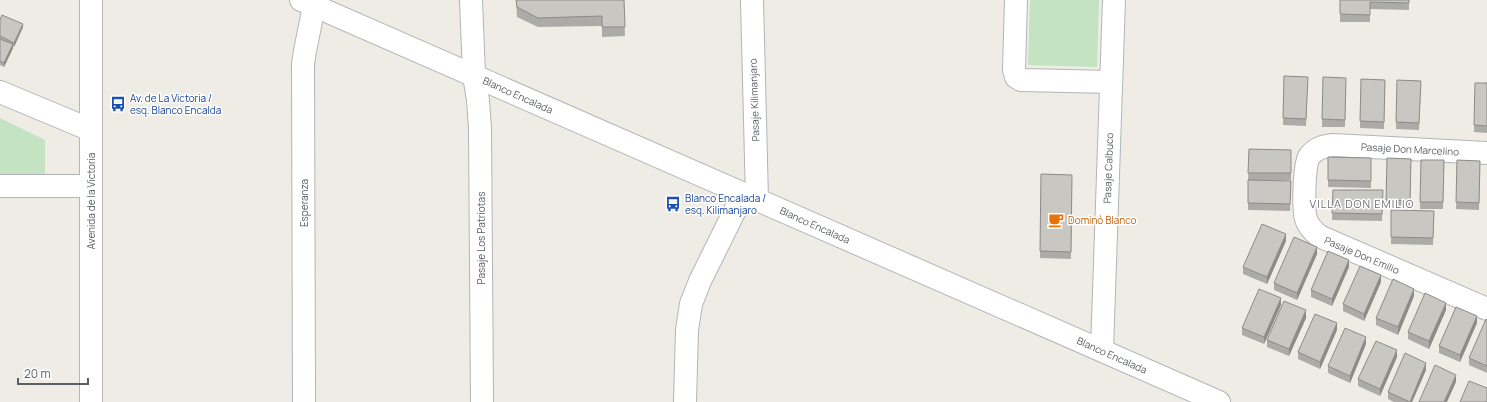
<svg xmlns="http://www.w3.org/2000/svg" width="1487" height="402" viewBox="0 0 1487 402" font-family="Manrope,sans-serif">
<rect width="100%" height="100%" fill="#eeece5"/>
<g fill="#c3e3c3">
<polygon points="1030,0 1099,0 1097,67 1028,65"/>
<polygon points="0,118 45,140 45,175 0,174"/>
</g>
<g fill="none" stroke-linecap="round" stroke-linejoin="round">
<g stroke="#b2b5b8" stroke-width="24">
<g id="minor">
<polyline points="471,0 474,75 478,100 480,128 482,402"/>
<polyline points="752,0 757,200"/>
<polyline points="1016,0 1014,70 1016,77 1021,80 1111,82"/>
<polyline points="0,92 91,130"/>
<path d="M1487,153L1333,145C1324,146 1315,148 1309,157C1304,166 1303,209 1306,219C1308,226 1313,231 1319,236L1487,309"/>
<polyline points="0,186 91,186"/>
<polyline points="1102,350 1114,0"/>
<polyline points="304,402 303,64 305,51 314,6"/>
<polyline points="685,402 687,330 691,304 700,281 743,194"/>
</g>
</g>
<g stroke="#b2b5b8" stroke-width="24">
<polyline id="tertiary" points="301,0 1219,402"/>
</g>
<g stroke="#b3b7bb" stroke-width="24">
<polyline id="secondary" points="91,0 91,402"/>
</g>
<use href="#minor" stroke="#fff" stroke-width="22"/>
<use href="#tertiary" stroke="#fff" stroke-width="22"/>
<use href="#secondary" stroke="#fff" stroke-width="22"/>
</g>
<g fill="#adaba7">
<polygon points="516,0 624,0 625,36 602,37 602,26 538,27 517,17"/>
<polygon points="1340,0 1409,0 1409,10 1370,9 1370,22 1340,22"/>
<polygon points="0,20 23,27 14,47 13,46 13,48 4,67 0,65"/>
<polygon points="1284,76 1308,77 1306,126 1283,125"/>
<polygon points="1323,77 1346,78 1345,127 1322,127"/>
<polygon points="1361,79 1385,80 1384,129 1360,128"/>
<polygon points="1397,80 1421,81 1419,130 1396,129"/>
<polygon points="1475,83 1487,83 1487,133 1474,132"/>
<polygon points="1249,149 1291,150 1291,180 1248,180"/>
<polygon points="1328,157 1371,158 1371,188 1328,187"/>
<polygon points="1387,158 1411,159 1410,208 1386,208"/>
<polygon points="1421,160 1444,160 1443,209 1420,209"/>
<polygon points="1457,160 1480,161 1479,210 1456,209"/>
<polygon points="1041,174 1072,175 1071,259 1040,258"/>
<polygon points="1248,180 1291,181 1290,211 1248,210"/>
<polygon points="1333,190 1383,190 1382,221 1332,220"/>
<polygon points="1391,210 1434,211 1433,245 1391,244"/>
<polygon points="1286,241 1267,284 1243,274 1243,267"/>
<polygon points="1317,254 1297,300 1274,290 1274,283"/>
<polygon points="1349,267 1332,306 1311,297 1311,290"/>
<polygon points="1381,282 1364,321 1343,311 1343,304"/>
<polygon points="1414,296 1398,335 1376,325 1376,318"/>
<polygon points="1281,305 1264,344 1242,335 1242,328"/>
<polygon points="1446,310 1429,349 1408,339 1408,332"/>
<polygon points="1306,318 1289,356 1267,347 1267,340"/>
<polygon points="1487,320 1487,373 1469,365 1469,358"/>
<polygon points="1477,323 1460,362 1439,353 1439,346"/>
<polygon points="1337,330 1320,369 1298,359 1298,352"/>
<polygon points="1366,344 1350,383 1328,373 1328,366"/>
<polygon points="1397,357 1380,396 1358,386 1358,379"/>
<polygon points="1426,370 1412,402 1394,402 1388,399 1388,392"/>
</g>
<g fill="#8d8b88">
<polygon points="23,24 23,27 14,47 14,43"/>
<polygon points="13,44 13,48 4,67 4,63"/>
<polygon points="1286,234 1286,241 1267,284 1267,277"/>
<polygon points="1317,247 1317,254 1297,300 1297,293"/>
<polygon points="1349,260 1349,267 1332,306 1332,299"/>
<polygon points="1381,275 1381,282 1364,321 1364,314"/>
<polygon points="1414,289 1414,296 1398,335 1398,327"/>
<polygon points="1281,298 1281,305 1264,344 1264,337"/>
<polygon points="1446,303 1446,310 1429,349 1429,341"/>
<polygon points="1306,310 1306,318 1289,356 1289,349"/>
<polygon points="1477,316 1477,323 1460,362 1460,355"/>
<polygon points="1337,323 1337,330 1320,369 1320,362"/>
<polygon points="1366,337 1366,344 1350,383 1350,376"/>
<polygon points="1397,350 1397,357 1380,396 1380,389"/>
<polygon points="1426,363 1426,370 1412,402 1410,402"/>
<polygon points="1456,375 1456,382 1447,402 1444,402"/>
</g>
<g fill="#c9c7c2" stroke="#8d8b88">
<polygon points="516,0 624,0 625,27 602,27 602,16 538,18 517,7"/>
<polygon points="1340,0 1409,0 1409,3 1370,2 1370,15 1340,14"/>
<polygon points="2,15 23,24 14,43 0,36 0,20"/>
<polygon points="0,39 13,44 4,63 0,61"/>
<polygon points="1284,76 1308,77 1306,119 1283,118"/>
<polygon points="1323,77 1346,78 1345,120 1322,119"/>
<polygon points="1361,79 1385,80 1384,122 1360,121"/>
<polygon points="1397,80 1421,81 1419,123 1396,122"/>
<polygon points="1475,83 1487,83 1487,126 1474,125"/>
<polygon points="1249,149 1291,150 1291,173 1248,173"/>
<polygon points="1328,157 1371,158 1371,181 1328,180"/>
<polygon points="1387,158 1411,159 1410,201 1386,200"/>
<polygon points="1421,160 1444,160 1443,202 1420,202"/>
<polygon points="1457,160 1480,161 1479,203 1456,202"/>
<polygon points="1041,174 1072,175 1071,252 1040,251"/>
<polygon points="1248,180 1291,181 1290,204 1248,203"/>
<polygon points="1333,190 1383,190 1382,214 1332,213"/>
<polygon points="1391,210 1434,211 1433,238 1391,237"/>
<polygon points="1262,224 1286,234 1267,277 1243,267"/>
<polygon points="1294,237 1317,247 1297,293 1274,283"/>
<polygon points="1328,251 1349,260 1332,299 1311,290"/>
<polygon points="1360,266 1381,275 1364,314 1343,304"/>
<polygon points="1393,279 1414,289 1398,327 1376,318"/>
<polygon points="1259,289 1281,298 1264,337 1242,328"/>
<polygon points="1425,293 1446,303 1429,341 1408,332"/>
<polygon points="1284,301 1306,310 1289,349 1267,340"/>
<polygon points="1456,307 1477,316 1460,355 1439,346"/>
<polygon points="1315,314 1337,323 1320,362 1298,352"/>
<polygon points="1486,319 1487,320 1487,366 1469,358"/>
<polygon points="1345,328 1366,337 1350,376 1328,366"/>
<polygon points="1376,341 1397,350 1380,389 1358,379"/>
<polygon points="1405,353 1426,363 1410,402 1388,392"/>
<polygon points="1435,365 1456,375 1444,402 1419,402"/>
<polygon points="1469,381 1487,388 1487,402 1460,402"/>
</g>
<defs>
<g id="bus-bare" transform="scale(1.2)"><path d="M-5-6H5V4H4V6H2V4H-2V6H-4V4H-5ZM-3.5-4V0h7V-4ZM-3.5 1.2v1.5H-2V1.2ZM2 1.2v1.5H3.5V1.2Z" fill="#1a4fb4" stroke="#fff" stroke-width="2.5" paint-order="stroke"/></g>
<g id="cafe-bare" transform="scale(1.2)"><path d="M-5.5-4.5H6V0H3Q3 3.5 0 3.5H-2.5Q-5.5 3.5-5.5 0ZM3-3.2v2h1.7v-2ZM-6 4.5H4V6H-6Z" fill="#e8710a" stroke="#fff" stroke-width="2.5" paint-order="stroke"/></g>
</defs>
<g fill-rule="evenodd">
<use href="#bus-bare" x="118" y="104"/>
<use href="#bus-bare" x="673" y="204"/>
<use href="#cafe-bare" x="1056" y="220"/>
</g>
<g text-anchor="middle" stroke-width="3" stroke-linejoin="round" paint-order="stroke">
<g font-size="10" fill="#5c6064" stroke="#fff">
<text transform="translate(518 95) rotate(24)" y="4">Blanco Encalada</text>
<text transform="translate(754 100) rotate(-92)" y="4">Pasaje Kilimanjaro</text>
<text transform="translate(1410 149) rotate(3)" y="4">Pasaje Don Marcelino</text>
<text transform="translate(1108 168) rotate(-88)" y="4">Pasaje Calbuco</text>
<text transform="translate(91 201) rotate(-90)" y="4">Avenida de la Victoria</text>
<text transform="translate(304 203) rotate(-90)" y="4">Esperanza</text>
<text transform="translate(815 225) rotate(24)" y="4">Blanco Encalada</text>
<text transform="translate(481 238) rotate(-90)" y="4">Pasaje Los Patriotas</text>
<text transform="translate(1362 255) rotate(23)" y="4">Pasaje Don Emilio</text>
<text transform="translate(1112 355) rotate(24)" y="4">Blanco Encalada</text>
</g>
<g font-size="10" fill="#164399" stroke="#fff" text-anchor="start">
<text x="130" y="102">Av. de La Victoria /<tspan x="130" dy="12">esq. Blanco Encalda</tspan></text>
<text x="685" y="202">Blanco Encalada /<tspan x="685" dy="12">esq. Kilimanjaro</tspan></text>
</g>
<g font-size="10" fill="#c56008" stroke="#fff" text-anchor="start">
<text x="1068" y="224">Dominó Blanco</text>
</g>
<g font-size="11" letter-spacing="1" fill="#6d7276" stroke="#fff">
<text x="1362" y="208">VILLA DON EMILIO</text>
</g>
</g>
<path d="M18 378v6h70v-6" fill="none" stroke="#5c6064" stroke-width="2"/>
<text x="24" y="378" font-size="12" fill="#5c6064" stroke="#ffffff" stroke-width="3" paint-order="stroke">20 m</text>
</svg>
